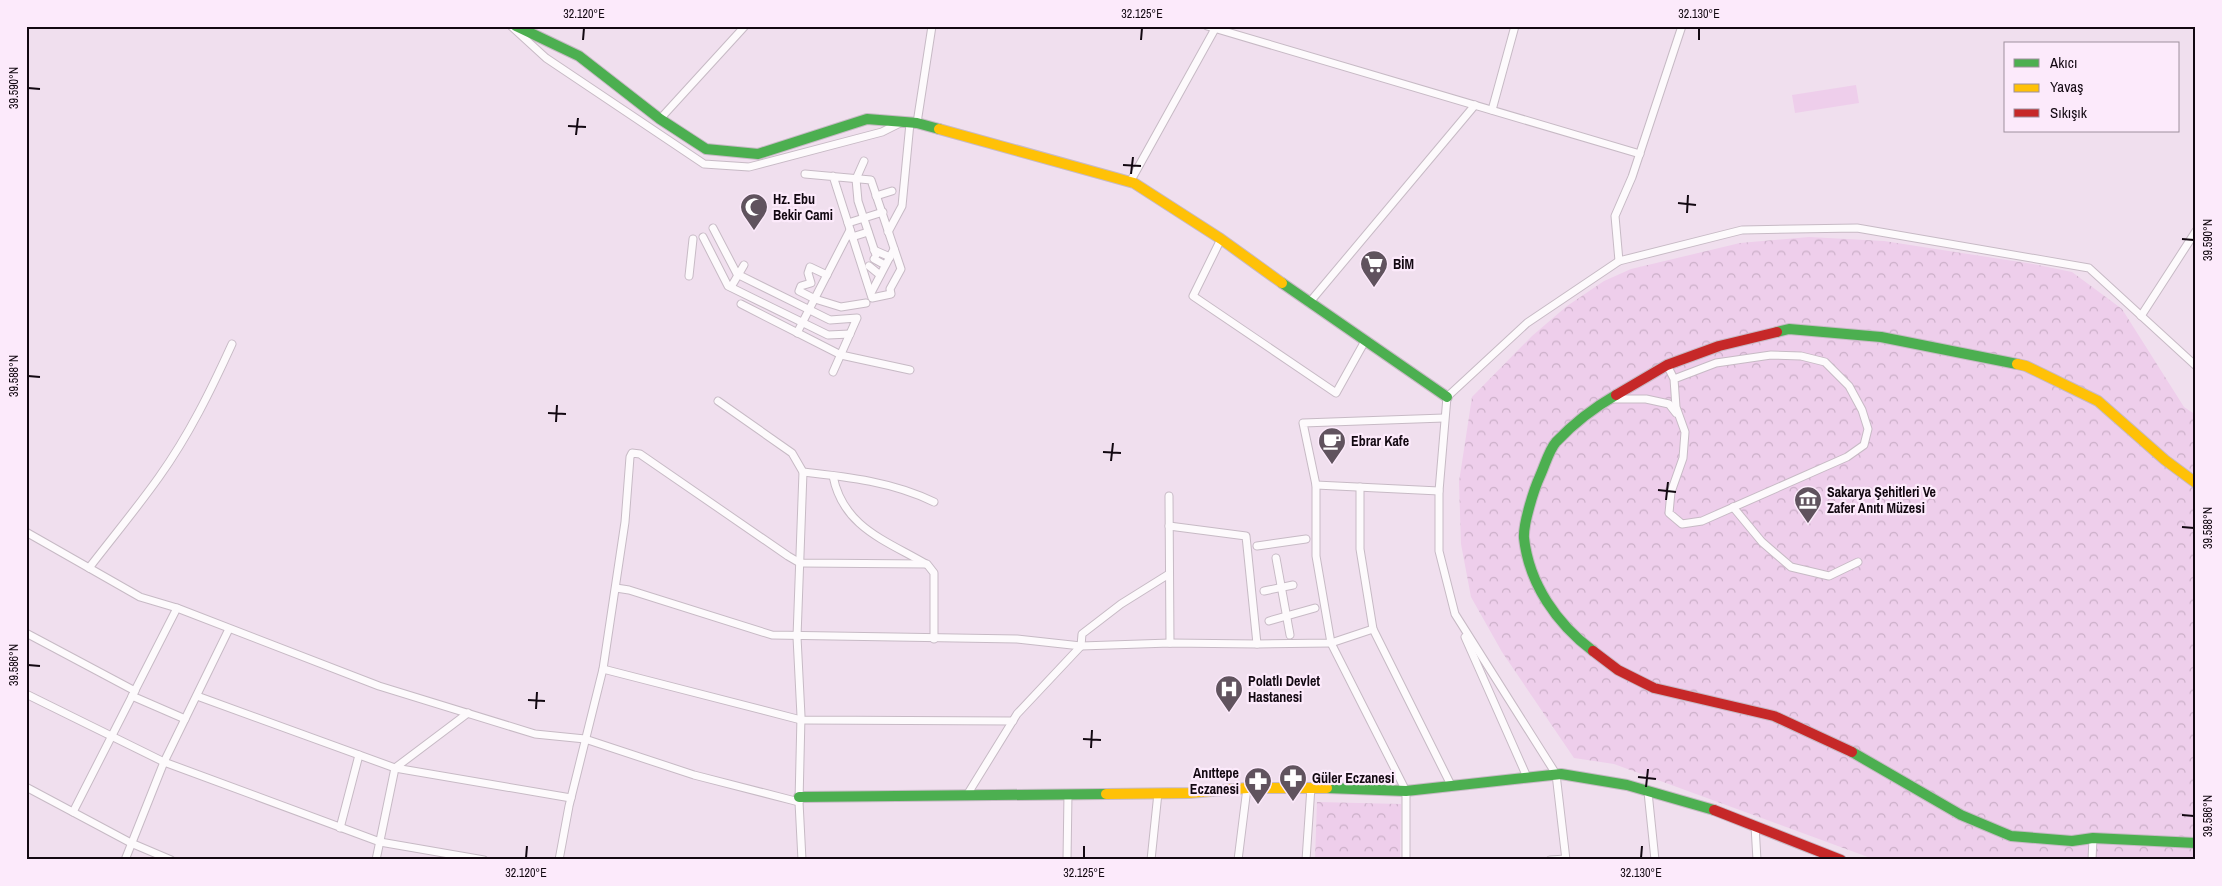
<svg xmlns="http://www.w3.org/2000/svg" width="2222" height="886" viewBox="0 0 2222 886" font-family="'Archivo Narrow',sans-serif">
<defs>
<pattern id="park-crowns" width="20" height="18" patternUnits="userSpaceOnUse" patternTransform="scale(1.25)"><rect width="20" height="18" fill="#eeceeb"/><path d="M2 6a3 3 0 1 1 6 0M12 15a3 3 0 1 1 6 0" fill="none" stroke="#cbafc8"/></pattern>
</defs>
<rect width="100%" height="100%" fill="#f0dfee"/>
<g fill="url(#park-crowns)">
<polygon points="1809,237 1884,241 2033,264 2072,272 2122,309 2184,407 2196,415 2196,860 1876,860 1614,764 1574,758 1502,652 1471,597 1461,544 1459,482 1472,397 1532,336 1567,306 1604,281 1631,269 1740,243"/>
<polygon points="1317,802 1401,804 1400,860 1315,860"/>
</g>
<polygon fill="#eeceeb" points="1856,85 1859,103 1795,113 1792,95"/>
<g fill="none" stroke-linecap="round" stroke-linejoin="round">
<g stroke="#c7bac5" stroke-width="9">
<g id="street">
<polyline points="511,26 546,58 704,164 749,167 882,132 902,122"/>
<polyline points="1207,26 1640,154"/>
<polyline points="1492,110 1515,26"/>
<polyline points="660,119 745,26"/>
<polyline points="917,123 932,26"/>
<polyline points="864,161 856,179 858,201 876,255"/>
<polyline points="805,174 871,180 901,269 890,289 891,294 872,298 833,176"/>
<polyline points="1130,182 1216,27"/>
<polyline points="876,196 892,191"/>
<polyline points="848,223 883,212"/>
<polyline points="713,228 737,274 830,320 857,318 833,372"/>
<polyline points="888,232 902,206 910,123"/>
<polyline points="703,237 728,286 828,335 850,334"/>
<polyline points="852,237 868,232"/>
<polyline points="1221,239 1193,296 1336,393 1365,341"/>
<polyline points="874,250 890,257"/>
<polyline points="874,259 885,265"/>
<polyline points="1619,261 1615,216 1632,177 1682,26"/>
<polyline points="869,266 880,275"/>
<polyline points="827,275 810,267 808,273 811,283 801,286 799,291 815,299 841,307 866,303"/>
<polyline points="689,276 693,239"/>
<polyline points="731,287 744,265"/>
<polyline points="871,293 894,249"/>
<polyline points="1309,303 1475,105"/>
<polyline points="741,304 841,355 910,370"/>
<polyline points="2141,316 2196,231"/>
<polyline points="797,333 850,230"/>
<polyline points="1667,365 1674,379 1716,363 1771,355 1801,356 1825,362 1849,386 1862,410 1868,429 1864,445 1847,457 1702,521 1682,524 1669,513 1671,492 1683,458 1685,432 1676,407 1674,379"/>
<polyline points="1610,399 1646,399 1669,404 1676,413"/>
<polyline points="718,401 792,453 803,472 797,637 801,716 799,802 802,860"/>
<path d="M803,472C849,477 893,482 934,502"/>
<path d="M833,476C843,527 885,540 926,564"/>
<polyline points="1316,485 1439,491"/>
<polyline points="1360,487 1360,549 1373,629 1451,785"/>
<polyline points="1169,496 1170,643"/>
<polyline points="1733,507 1762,542 1791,567 1829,576 1858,562"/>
<polyline points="1169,526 1246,536 1257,644"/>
<polyline points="26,532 140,597 177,608"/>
<polyline points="1257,546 1306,539"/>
<polyline points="1276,558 1290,635"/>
<path d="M89,568C112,538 137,508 159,477C189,435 211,390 232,344"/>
<polyline points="616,588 629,590 772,635 1017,639 1081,646 1170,643 1257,644 1331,643 1373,629"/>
<polyline points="1264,591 1293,585"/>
<polyline points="1269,621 1315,608"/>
<polyline points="26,633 135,691"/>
<polyline points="1465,637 1527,777"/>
<polyline points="603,669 801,720 1013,721"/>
<polyline points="26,694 164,762 380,842 484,860"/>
<polyline points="132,696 185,719"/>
<polyline points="197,696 395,768 571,798"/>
<polyline points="26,787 131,843 171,860"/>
<polyline points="1648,792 1655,860"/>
<polyline points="967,795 1017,714 1081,646 1082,634 1121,604 1169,574"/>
<polyline points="73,812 177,608 379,686 535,734 585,739 694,775 799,802"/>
<polyline points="1755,826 1757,860"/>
<polyline points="340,828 359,755"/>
<polyline points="125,860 164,762 229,629"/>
<polyline points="376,860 395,768 468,713"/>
<polyline points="559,860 569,806 603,669 625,522 630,457 632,453 640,454 788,556 800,563 927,564 934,573 934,639"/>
<polyline points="1067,860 1068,794"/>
<polyline points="1151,860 1158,793"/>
<polyline points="1238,860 1247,788"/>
<polyline points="1306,860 1311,787"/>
<polyline points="1406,860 1406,791 1331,643 1316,556 1316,485 1303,423 1444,418"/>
<polyline points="1550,860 1566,859"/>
<polyline points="1566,860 1556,774 1455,614 1439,551 1439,491 1447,397 1527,323 1619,261 1742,230 1857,228 2089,268 2196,366"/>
<polyline points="2092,860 2093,838"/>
</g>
</g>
<g stroke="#c7bac5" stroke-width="12">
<g id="fast">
<polyline points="516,26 579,56 660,119 706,149 758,154 867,119 917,123 939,129"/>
<polyline points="1282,283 1447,397"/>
<polyline points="1777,332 1789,329 1881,337 2017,364"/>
<path d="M1593,651C1557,624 1529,584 1524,538C1523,524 1534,489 1540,476C1545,465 1549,450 1556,442C1573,424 1595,407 1616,395"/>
<polyline points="1852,752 1961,815 2011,836 2072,841 2093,838 2196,843"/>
<polyline points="1327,788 1406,791 1561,774 1627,785 1714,810"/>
<polyline points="799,797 1106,794"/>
</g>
</g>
<g stroke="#c7bac5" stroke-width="12">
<g id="slow">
<polyline points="939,129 1134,183 1221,239 1282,283"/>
<polyline points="2017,364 2026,366 2098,401 2165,460 2196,483"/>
<polyline points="1106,794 1189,793 1247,788 1327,788"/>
</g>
</g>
<g stroke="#c7bac5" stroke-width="12">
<g id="jam">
<polyline points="1616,395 1667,365 1719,346 1777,332"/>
<polyline points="1593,651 1618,670 1654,688 1774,716 1852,752"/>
<polyline points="1714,810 1841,860"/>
</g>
</g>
<use href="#street" stroke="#fdfafc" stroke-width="7"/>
<use href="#fast" stroke="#4caf50" stroke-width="10"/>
<use href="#slow" stroke="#ffc107" stroke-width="10"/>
<use href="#jam" stroke="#c62828" stroke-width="10"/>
</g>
<path fill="none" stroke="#120811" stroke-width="2" d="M583,40L584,28M1141,40L1142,28M1699,40V28M28,88L40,89M568,126L586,127M576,135L578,118M1123,165L1141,166M1131,174L1133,157M1678,203L1696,205M1687,213L1688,195M2182,239L2194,240M28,376L40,377M548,413L566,414M556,422L557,405M1103,452L1121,453M1111,461L1113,443M1658,490L1676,492M1666,500L1668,482M2182,527L2194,528M28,665L40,666M528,700L545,701M536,709L537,692M1083,739L1101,740M1091,748L1092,730M1638,777L1656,779M1646,787L1648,769M2182,815L2194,816M526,858L527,846M1084,858V846M1641,858L1642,846"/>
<defs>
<g id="mosque-pin" transform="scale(1.4375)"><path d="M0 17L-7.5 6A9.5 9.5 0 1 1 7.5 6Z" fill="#60535e" stroke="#fceafb"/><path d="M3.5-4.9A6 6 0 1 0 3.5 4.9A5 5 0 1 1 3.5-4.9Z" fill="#fff"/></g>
<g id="supermarket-pin" transform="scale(1.4375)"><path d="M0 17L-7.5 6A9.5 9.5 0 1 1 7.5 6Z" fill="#60535e" stroke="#fceafb"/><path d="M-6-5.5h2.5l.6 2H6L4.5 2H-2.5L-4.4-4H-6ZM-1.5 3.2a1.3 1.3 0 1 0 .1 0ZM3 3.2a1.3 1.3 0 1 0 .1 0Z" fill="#fff"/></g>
<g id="cafe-pin" transform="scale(1.4375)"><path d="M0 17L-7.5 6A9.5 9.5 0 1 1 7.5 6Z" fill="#60535e" stroke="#fceafb"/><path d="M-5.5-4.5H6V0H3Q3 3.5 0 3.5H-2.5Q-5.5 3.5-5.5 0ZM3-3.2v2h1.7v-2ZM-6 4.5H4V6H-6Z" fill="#fff"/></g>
<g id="museum-pin" transform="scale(1.4375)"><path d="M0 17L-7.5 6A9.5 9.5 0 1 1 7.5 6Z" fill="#60535e" stroke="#fceafb"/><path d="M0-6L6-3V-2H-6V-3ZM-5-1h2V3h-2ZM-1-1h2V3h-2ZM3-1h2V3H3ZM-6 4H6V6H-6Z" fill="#fff"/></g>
<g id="hospital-pin" transform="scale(1.4375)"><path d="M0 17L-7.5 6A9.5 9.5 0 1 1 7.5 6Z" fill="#60535e" stroke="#fceafb"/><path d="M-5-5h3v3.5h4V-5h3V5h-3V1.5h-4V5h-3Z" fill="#fff"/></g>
<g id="pharmacy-pin" transform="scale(1.4375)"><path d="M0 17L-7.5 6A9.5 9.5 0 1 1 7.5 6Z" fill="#60535e" stroke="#fceafb"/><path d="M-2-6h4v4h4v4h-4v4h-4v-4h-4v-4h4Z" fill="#fff"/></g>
</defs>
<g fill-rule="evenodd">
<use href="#mosque-pin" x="754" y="207"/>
<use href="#supermarket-pin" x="1374" y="264"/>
<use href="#cafe-pin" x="1332" y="441"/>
<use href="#museum-pin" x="1808" y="500"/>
<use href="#hospital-pin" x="1229" y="689"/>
<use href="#pharmacy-pin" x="1293" y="778"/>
<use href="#pharmacy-pin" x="1258" y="781"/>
</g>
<g text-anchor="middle" stroke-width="4.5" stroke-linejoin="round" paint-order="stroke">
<g font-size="14" font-weight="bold" fill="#120811" stroke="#fceafb" text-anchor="start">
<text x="773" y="204">Hz. Ebu<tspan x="773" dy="16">Bekir Cami</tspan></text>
<text x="1393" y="269">BİM</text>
<text x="1351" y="446">Ebrar Kafe</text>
<text x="1827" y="497">Sakarya Şehitleri Ve<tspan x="1827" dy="16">Zafer Anıtı Müzesi</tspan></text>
<text x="1248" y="686">Polatlı Devlet<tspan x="1248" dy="16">Hastanesi</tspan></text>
<text x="1239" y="778" text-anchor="end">Anıttepe<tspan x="1239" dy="16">Eczanesi</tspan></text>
<text x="1312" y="783">Güler Eczanesi</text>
</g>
</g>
<rect width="2222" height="886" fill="none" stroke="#fceafb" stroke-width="55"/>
<rect x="2004" y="42" width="175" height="90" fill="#fceafb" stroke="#9e909d"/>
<rect x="2014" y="59" width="25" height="8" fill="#4caf50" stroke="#9e909d"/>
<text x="2050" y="68" font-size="15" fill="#120811">Akıcı</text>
<rect x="2014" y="84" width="25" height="8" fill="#ffc107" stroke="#9e909d"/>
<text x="2050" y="92" font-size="15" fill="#120811">Yavaş</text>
<rect x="2014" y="109" width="25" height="8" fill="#c62828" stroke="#9e909d"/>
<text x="2050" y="118" font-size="15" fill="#120811">Sıkışık</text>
<rect x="28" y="28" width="2166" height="830" fill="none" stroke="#120811" stroke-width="2"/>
<g font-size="12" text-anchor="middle" fill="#120811">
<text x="584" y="18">32.120°E</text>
<text x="1142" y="18">32.125°E</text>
<text x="1699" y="18">32.130°E</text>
<text transform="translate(14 88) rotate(-90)" y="4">39.590°N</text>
<text transform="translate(2208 240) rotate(-90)" y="4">39.590°N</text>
<text transform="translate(14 376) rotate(-90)" y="4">39.588°N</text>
<text transform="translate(2208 528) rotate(-90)" y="4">39.588°N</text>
<text transform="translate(14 665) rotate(-90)" y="4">39.586°N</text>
<text transform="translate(2208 816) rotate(-90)" y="4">39.586°N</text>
<text x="526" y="877">32.120°E</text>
<text x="1084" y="877">32.125°E</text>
<text x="1641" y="877">32.130°E</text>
</g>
</svg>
